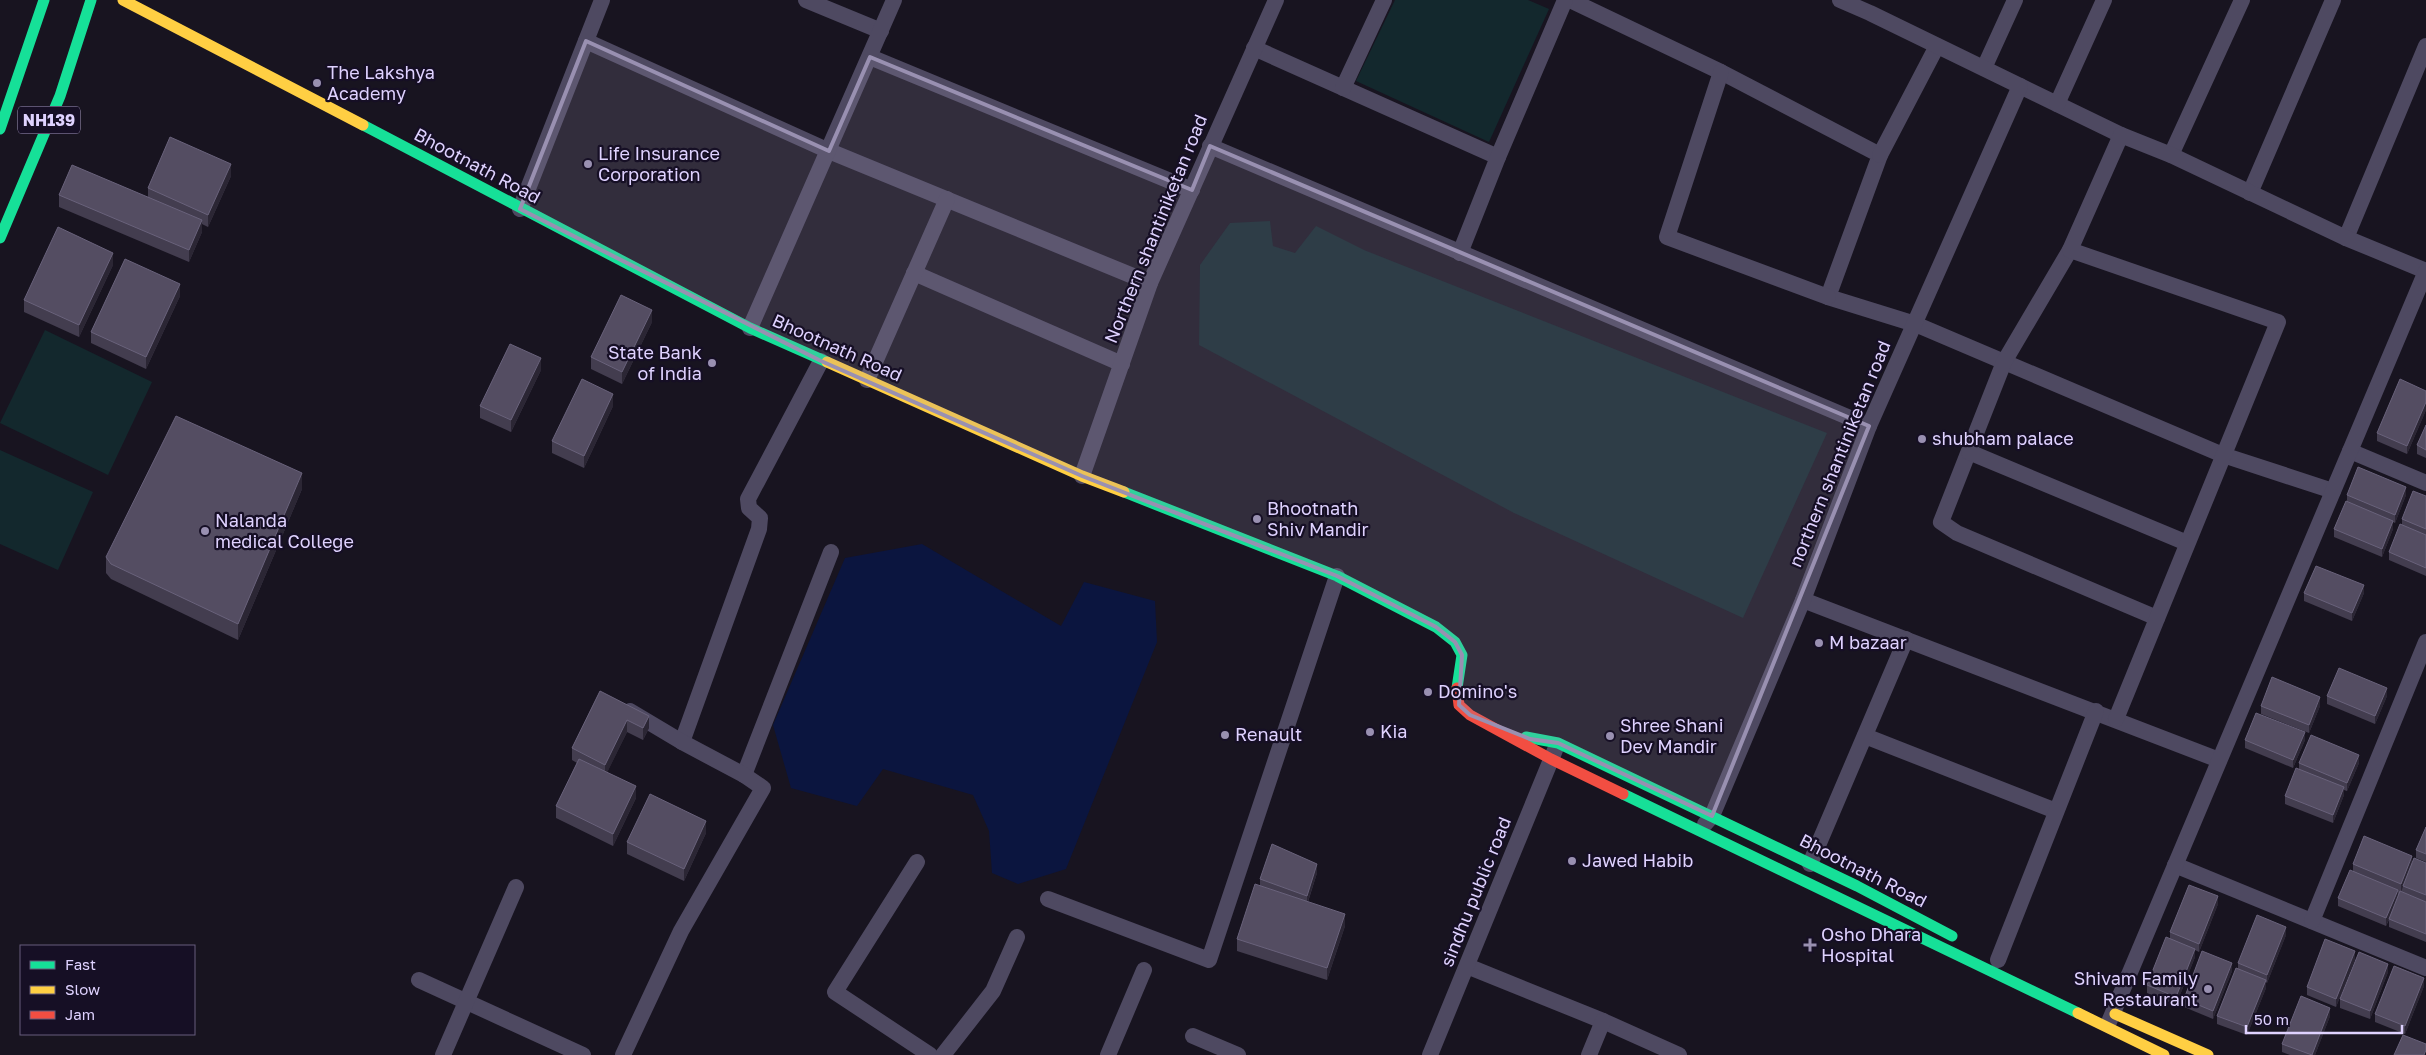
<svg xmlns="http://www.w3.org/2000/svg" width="2426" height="1055" viewBox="0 0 2426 1055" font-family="'Golos Text',sans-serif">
<rect width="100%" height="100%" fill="#181420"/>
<g fill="#13282d">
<polygon points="1395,0 1528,0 1549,9 1489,142 1356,81"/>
<polygon points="1270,221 1273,246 1295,253 1316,226 1364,250 1827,433 1743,618 1514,513 1199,345 1200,265 1230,223"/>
<polygon points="45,330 152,382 108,475 0,423"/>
<polygon points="0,450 93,492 58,570 0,544"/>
</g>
<polygon fill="#0b153f" points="922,544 1061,626 1084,582 1155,601 1157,642 1066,869 1018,884 992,873 989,831 973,795 883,769 857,806 791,788 773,725 845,558"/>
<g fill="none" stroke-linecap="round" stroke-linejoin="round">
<g stroke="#4e4961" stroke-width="16">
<polyline points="806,0 881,31"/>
<polyline points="1570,0 1721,72 1880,155 1828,297 1915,324 2223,455 2333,491"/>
<polyline points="586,41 829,151 1150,283"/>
<polyline points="1254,48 1498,157"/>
<polyline points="870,57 1192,190"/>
<polyline points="1984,68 2015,0"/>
<polyline points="1721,72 1667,237 1828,297"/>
<polyline points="2020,86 2121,135"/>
<polyline points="1343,88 1384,0"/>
<polyline points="2057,104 2104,0"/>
<polyline points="1210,146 1869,426"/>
<polyline points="1880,155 1937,46"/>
<polyline points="2171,155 2242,0"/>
<polyline points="2250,193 2333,0"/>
<polyline points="520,209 602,0"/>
<polyline points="2346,238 2426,46"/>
<polyline points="2070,250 2004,362 1941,522 1957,533 2157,618"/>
<polyline points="1460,253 1498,157 1565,0"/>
<polyline points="914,273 1122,364"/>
<polyline points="750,328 894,0"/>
<polyline points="867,380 947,199"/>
<polyline points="2350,451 2426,483"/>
<polyline points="1969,452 2187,543"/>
<polyline points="1082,476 1150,283 1276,0"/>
<polyline points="1803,600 2219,760"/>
<polyline points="2116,719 2278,322 2070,250 2121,135 2171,155 2346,238 2426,271"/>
<polyline points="1865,736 2056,811"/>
<polyline points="682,742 759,529 760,518 749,508 748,499 821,361"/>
<polyline points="744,775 831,552"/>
<polyline points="1705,824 1712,816 1803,600 1869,426 2020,86 1870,13 1840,0"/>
<polyline points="917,862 835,992 930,1055"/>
<polyline points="1810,864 1906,639"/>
<polyline points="2175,865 2426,968"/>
<polyline points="1048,899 1209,960 1337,576"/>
<polyline points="2312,921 2426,642"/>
<polyline points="1998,960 2096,711"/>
<polyline points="1467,966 1603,1021 1679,1055"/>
<polyline points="419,980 583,1055"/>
<polyline points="2109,1022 2426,271"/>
<polyline points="1193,1036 1238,1055"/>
<polyline points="443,1055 516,887"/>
<polyline points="623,1055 681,931 763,788 744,775 682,742 630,711"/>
<polyline points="943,1055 993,991 1017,937"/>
<polyline points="1108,1055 1144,970"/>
<polyline points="1430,1055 1555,750"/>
<polyline points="1589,1055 1603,1021"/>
</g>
<g stroke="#16e098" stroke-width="11">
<polyline points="363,125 750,328 827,362"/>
<polyline points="0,129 44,0"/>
<polyline points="0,238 60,96 91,0"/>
<polyline points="1124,492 1337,576 1436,627 1455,642 1462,655 1457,688"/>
<polyline points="1526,737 1558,743 1857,886 1952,936"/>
<polyline points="1623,794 2078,1013"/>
</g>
<g stroke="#ffcf43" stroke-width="11">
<polyline points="123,0 363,125"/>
<polyline points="827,362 1082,476 1124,492"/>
<polyline points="2078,1013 2164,1055"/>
<polyline points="2115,1014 2208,1055"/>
</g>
<polyline stroke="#f24e42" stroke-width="11" points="1457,688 1459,705 1470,715 1551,759 1623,794"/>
</g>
<g fill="#433d4f">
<polygon points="231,176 208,227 202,224 202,232 189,262 59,207 59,195 148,197 148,188"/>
<polygon points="113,265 79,337 24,312 24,300"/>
<polygon points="180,296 146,369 91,343 91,332"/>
<polygon points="652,322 622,384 591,369 591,357"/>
<polygon points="541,370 511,432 480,418 480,406"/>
<polygon points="2426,391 2426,410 2407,454 2377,441 2377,433"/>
<polygon points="613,406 584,468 552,453 552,441"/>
<polygon points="2426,425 2426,458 2417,454 2417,445"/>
<polygon points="302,489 238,640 111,579 106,573 106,557"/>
<polygon points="2347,495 2406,495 2395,523 2393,522 2393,529 2382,557 2334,537 2334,529 2347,502"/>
<polygon points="2426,496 2426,576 2389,560 2389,552 2402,525 2402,519"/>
<polygon points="2304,593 2364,593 2352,621 2304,601"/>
<polygon points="600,691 649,728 643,740 627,732 607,772 636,798 613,846 556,818 556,806 577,763 572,760 572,748"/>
<polygon points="2327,696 2387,696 2375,724 2327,704"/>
<polygon points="2261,706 2320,706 2309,733 2261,714"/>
<polygon points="2245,740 2305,740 2293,768 2245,748"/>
<polygon points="2299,763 2359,763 2347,791 2344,790 2344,795 2333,823 2285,804 2285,796 2299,769"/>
<polygon points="2426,827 2426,862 2416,858 2416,850"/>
<polygon points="706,833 684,881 627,854 627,842"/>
<polygon points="2426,863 2426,942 2389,927 2389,920 2386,926 2338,906 2338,898 2353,872 2353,864"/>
<polygon points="1317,873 1308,902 1345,926 1327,980 1237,951 1237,939 1260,886 1260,879"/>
<polygon points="2218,904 2199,952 2195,950 2195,957 2176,1005 2147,993 2147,985 2170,939 2170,932"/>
<polygon points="2286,935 2267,983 2266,982 2266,988 2247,1035 2217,1024 2217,1016 2238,968 2238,963"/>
<polygon points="2355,959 2336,1007 2307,995 2307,987"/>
<polygon points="2232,971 2213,1019 2184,1007 2184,999"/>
<polygon points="2388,972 2370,1019 2340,1008 2340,999"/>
<polygon points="2424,986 2405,1034 2375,1022 2375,1014"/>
<polygon points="2330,1016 2315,1055 2290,1055 2282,1052 2282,1044"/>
</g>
<g fill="#2b2634">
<polygon points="231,164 231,176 208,227 208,215"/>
<polygon points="202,220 202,232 189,262 189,250"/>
<polygon points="113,253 113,265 79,337 79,325"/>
<polygon points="180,284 180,296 146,369 146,357"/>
<polygon points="652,310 652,322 622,384 622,372"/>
<polygon points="541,358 541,370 511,432 511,420"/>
<polygon points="613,394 613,406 584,468 584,456"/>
<polygon points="2426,402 2426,410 2407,454 2407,446"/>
<polygon points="302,473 302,489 238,640 238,624"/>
<polygon points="2406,487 2406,495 2395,523 2395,515"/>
<polygon points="2393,521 2393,529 2382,557 2382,549"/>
<polygon points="2364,585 2364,593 2352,621 2352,613"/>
<polygon points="2387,688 2387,696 2375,724 2375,716"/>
<polygon points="2320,697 2320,706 2309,733 2309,725"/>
<polygon points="649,716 649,728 643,740 643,728"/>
<polygon points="627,720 627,732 605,777 605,765"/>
<polygon points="2305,732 2305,740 2293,768 2293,760"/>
<polygon points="2359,755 2359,763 2347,791 2347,783"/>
<polygon points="636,786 636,798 613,846 613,834"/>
<polygon points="2344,787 2344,795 2333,823 2333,815"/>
<polygon points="706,821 706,833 684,881 684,869"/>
<polygon points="2412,856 2412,864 2401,892 2401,884"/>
<polygon points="1317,864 1317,873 1307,904 1307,896"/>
<polygon points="2398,890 2398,898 2386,926 2386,918"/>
<polygon points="2218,896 2218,904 2199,952 2199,944"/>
<polygon points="1345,914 1345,926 1327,980 1327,968"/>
<polygon points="2286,927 2286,935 2267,983 2267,975"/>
<polygon points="2195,949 2195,957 2176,1005 2176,997"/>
<polygon points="2355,951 2355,959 2336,1007 2336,999"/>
<polygon points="2232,963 2232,971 2213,1019 2213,1011"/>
<polygon points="2388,964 2388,972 2370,1019 2370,1011"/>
<polygon points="2424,978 2424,986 2405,1034 2405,1026"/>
<polygon points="2266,980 2266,988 2247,1035 2247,1027"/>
<polygon points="2330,1008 2330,1016 2315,1055 2312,1055"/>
</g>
<g fill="#544d62" stroke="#69627b">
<polygon points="170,137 231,164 208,215 148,188"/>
<polygon points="72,165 202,220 189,250 59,195"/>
<polygon points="58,227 113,253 79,325 24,300"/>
<polygon points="125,259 180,284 146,357 91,332"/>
<polygon points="621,295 652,310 622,372 591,357"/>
<polygon points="510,344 541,358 511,420 480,406"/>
<polygon points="582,379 613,394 584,456 552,441"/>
<polygon points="2400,379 2426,391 2426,402 2407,446 2377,433"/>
<polygon points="176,416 302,473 238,624 111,564 106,557"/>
<polygon points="2426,425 2426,450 2417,445"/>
<polygon points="2358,467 2406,487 2395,515 2347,495"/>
<polygon points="2413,491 2426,496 2426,529 2402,519"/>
<polygon points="2346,501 2393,521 2382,549 2334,529"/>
<polygon points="2400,524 2426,535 2426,568 2389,552"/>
<polygon points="2316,566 2364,585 2352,613 2304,593"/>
<polygon points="2339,668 2387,688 2375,716 2327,696"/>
<polygon points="2272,677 2320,697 2309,725 2261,706"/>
<polygon points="600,691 649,716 643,728 627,720 605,765 572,748"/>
<polygon points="2256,713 2305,732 2293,760 2245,740"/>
<polygon points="2311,735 2359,755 2347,783 2299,763"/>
<polygon points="579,759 636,786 613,834 556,806"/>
<polygon points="2296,768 2344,787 2333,815 2285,796"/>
<polygon points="650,794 706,821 684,869 627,842"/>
<polygon points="2426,827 2426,854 2416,850"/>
<polygon points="2364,836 2412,856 2401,884 2353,864"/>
<polygon points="1272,844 1317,864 1307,896 1260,879"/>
<polygon points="2414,858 2426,863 2426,895 2403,886"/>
<polygon points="2350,870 2398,890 2386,918 2338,898"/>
<polygon points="1255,884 1345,914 1327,968 1237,939"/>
<polygon points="2189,885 2218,896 2199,944 2170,932"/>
<polygon points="2400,891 2426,902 2426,934 2389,919"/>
<polygon points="2257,915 2286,927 2267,975 2238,963"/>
<polygon points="2166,937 2195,949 2176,997 2147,985"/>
<polygon points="2325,939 2355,951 2336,999 2307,987"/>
<polygon points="2202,951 2232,963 2213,1011 2184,999"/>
<polygon points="2359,952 2388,964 2370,1011 2340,999"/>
<polygon points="2394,966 2424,978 2405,1026 2375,1014"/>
<polygon points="2236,968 2266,980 2247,1027 2217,1016"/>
<polygon points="2301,996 2330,1008 2312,1055 2282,1044"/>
<polygon points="2403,1035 2426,1044 2426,1050 2424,1055 2394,1055"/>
</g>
<path fill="#9990b1" fill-opacity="0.2" stroke="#9990b1" stroke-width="4" stroke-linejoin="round" d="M586,41L829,151L870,57L1192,190L1210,146L1869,426L1712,816L1558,743L1530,739L1470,715L1459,705L1462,655L1455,642L1436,627L1337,576L1082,476L821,361L520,209Z"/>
<g fill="#9990b1" stroke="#160f25" stroke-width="2">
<circle cx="317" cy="83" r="5"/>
<circle cx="588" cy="164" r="5"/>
<circle cx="712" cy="363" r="5"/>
<circle cx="1922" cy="439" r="5"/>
<circle cx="1257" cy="519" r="5"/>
<circle cx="205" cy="531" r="5"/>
<circle cx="1819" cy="643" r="5"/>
<circle cx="1428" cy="692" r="5"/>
<circle cx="1370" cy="732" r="5"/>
<circle cx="1225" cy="735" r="5"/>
<circle cx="1610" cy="736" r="5"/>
<circle cx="1572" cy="861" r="5"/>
<path d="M1807.5 937.5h5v5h5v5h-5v5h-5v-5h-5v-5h5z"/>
<circle cx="2208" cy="989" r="5"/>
</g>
<g text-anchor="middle" stroke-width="4.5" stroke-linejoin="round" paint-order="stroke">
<rect fill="#160f25" stroke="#a398be" stroke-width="1" x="18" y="106.5" width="62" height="27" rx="4"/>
<g font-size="16" font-weight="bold" fill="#dfd2ff">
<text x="49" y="126">NH139</text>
</g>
<g font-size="18" fill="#dfd2ff" stroke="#160f25" text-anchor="start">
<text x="327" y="79">The Lakshya<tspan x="327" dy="21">Academy</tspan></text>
<text x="598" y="160">Life Insurance<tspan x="598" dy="21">Corporation</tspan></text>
<text x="702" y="359" text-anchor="end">State Bank<tspan x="702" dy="21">of India</tspan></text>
<text x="1932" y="445">shubham palace</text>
<text x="1267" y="515">Bhootnath<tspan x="1267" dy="21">Shiv Mandir</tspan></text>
<text x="215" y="527">Nalanda<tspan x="215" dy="21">medical College</tspan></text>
<text x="1829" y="649">M bazaar</text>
<text x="1438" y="698">Domino's</text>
<text x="1620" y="732">Shree Shani<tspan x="1620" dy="21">Dev Mandir</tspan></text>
<text x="1380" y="738">Kia</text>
<text x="1235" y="741">Renault</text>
<text x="1582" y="867">Jawed Habib</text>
<text x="1821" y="941">Osho Dhara<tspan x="1821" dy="21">Hospital</tspan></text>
<text x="2198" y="985" text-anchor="end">Shivam Family<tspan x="2198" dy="21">Restaurant</tspan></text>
</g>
<g font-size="18" fill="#dfd2ff" stroke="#160f25">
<text transform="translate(477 166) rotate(28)" y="6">Bhootnath Road</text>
<text transform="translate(1156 229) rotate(-68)" y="6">Northern shantiniketan road</text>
<text transform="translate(837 348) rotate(24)" y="6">Bhootnath Road</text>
<text transform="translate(1840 454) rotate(-68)" y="6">northern shantiniketan road</text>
<text transform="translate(1863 871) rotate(27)" y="6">Bhootnath Road</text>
<text transform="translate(1476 892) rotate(-68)" y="6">sindhu public road</text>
</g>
</g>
<rect x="20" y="945" width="175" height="90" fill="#160f25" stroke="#665d7c"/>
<rect x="30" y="961" width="25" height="8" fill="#16e098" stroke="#665d7c"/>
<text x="65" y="970" font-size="15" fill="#dfd2ff">Fast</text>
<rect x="30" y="986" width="25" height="8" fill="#ffcf43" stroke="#665d7c"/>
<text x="65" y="995" font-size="15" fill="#dfd2ff">Slow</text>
<rect x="30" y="1011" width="25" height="8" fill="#f24e42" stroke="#665d7c"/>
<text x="65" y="1020" font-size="15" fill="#dfd2ff">Jam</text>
<path d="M2246 1025v8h156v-8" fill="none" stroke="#dfd2ff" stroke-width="2.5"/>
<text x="2254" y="1025" font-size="15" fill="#dfd2ff" stroke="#160f25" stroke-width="4" paint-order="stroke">50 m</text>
</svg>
